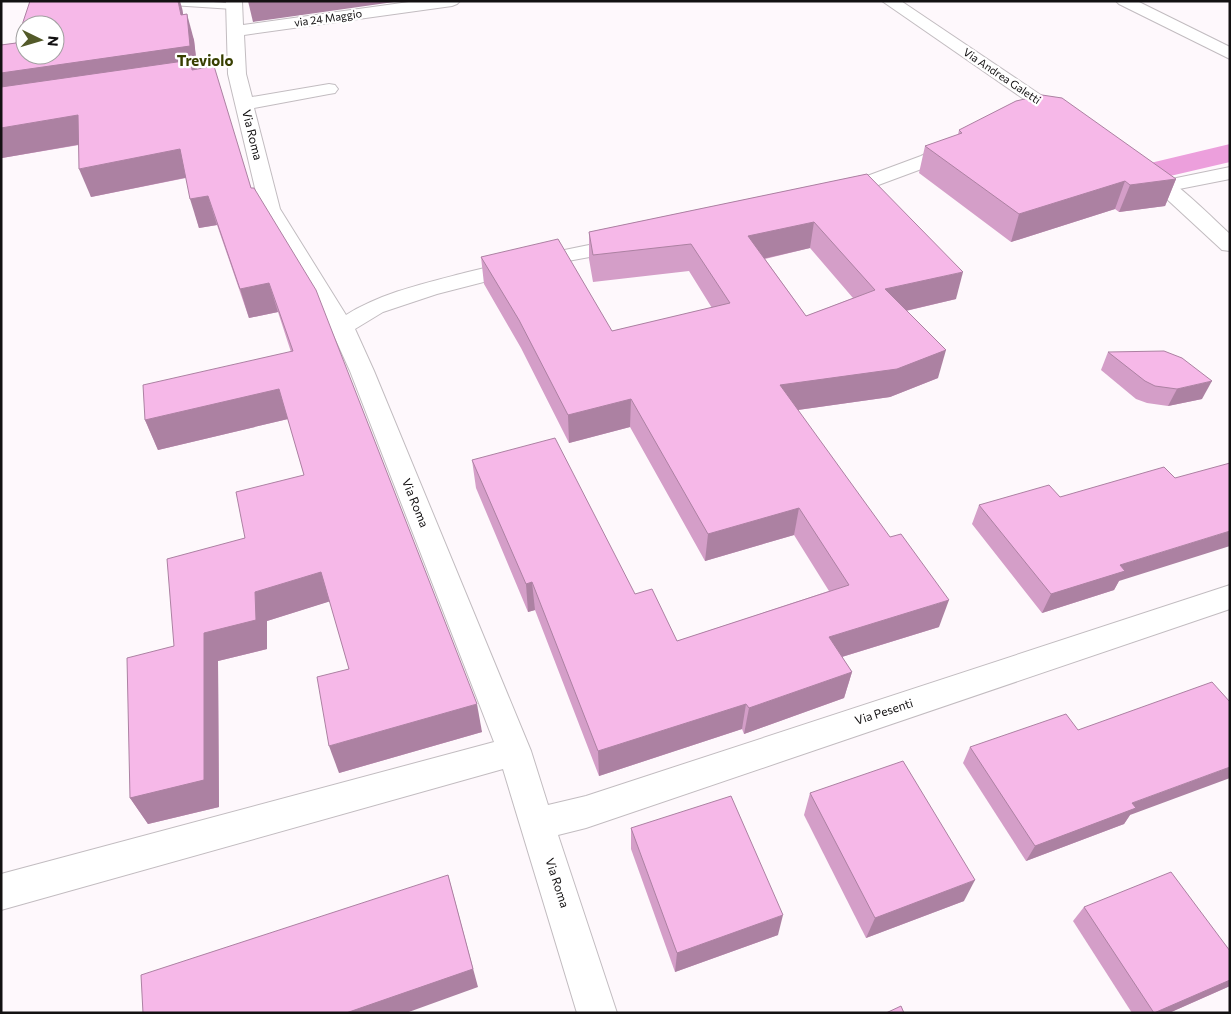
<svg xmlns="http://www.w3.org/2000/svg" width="1231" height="1014" viewBox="0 0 1231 1014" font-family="Commissioner,sans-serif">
<rect width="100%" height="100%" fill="#fef8fc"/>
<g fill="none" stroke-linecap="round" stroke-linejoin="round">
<polygon fill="#ec9fdc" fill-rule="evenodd" points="1230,144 1230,162 1153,180 1142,177 1138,171 1142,165"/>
<g stroke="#c2bcc0" stroke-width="2">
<path id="service" d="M151,1C166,1 230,0 238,6L233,9L156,4Z"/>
</g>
<g stroke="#c2bcc0" stroke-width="2">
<g id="minor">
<path d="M226,1H242L243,25L416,1H460L457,4L452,6L244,35L246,74L252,97L329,84L335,85L338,89L335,93L329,94L254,108L280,209L346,315C383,292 426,283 468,272C520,259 572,248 625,238L633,239L636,244L633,249L557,263L437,294L383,312L355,329L374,371L531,751L548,805L586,796L1230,585V609L586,828L558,835L617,1013H577L503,769L1,910V874L494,742L350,371L330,327L260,209L228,74Z"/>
<polygon points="1116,1 1137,1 1230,47 1230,59 1119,4"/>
<polygon points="954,140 961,142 963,146 961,150 935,164 846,197 839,199 832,197 829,193 832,189 921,156"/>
<polygon points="1230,167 1230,179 1164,192 1157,190 1154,186 1157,182"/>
</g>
</g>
<g stroke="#c2bcc0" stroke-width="2">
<g id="tertiary">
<polygon points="882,1 901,1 1069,114 1072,118 1069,122 1063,123 1057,122"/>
<path d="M1140,164C1167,171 1208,214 1230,234V251L1222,250L1157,190L1133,174L1130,170L1133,166Z"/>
</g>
</g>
<use href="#service" fill="#fff" fill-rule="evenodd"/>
<use href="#minor" fill="#fff" fill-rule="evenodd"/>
<use href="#tertiary" fill="#fff" fill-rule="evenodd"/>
</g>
<g fill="#d49ec8" fill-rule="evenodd">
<polygon points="182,8 183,15 194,40 197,69 251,188 482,732 339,773 349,669 330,601 267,621 267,649 218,661 219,807 148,824 130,798 174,646 245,538 304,475 288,419 158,450 145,420 291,352 278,312 249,318 217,225 199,228 186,178 91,197 79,145 2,158 1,45 16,43"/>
<polygon points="959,130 1176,179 1165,206 1119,212 1115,209 1011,242 919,173 925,146 958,135"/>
<path d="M867,174L956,299L906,311L938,378L890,397L798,410L939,627L842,657L852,672L844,698L744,734L742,729L599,776L535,610L528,612L476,488L472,460L635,594L677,641L829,591L794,535L705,561L630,427L569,443L521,348L484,284L481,257L612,331L712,308L689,271L593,282L589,259V232ZM810,248L853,298L806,316L765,259Z"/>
<polygon points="1108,352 1202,399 1168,406 1147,403 1136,399 1101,370"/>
<polygon points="1175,478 1114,590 1042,613 972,524 979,505 1060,497"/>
<polygon points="970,747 1130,815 1124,824 1026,861 963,763"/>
<polygon points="810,793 964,901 866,938 804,815"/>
<polygon points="631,828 778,935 675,972 631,849"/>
<polygon points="1084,907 1230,951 1230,986 1169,1013 1132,1013 1073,921"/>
</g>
<g fill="#ac81a2">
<polygon points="178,1 180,1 182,8 188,41 181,15"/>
<polygon points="248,1 401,1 253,22"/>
<polygon points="187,14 194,40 198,73 1,102 1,73"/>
<polygon points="78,115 88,143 2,158 1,178 1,128"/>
<polygon points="180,149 189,177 91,197 79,169"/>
<polygon points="1176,179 1165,206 1119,212 1130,185"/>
<polygon points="1125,181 1115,209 1011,242 1019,214"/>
<polygon points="208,196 217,225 199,228 190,199"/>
<polygon points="814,222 810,248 745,263 748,236"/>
<polygon points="963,272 956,299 879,317 885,289"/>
<polygon points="269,283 278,312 249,318 240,289"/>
<polygon points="946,350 938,378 890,397 776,413 780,385"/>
<polygon points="1212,381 1202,399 1168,406 1177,389"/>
<polygon points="279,389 288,419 158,450 145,420"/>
<polygon points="631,399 630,427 569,443 568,415"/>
<polygon points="799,508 794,535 705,561 708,534"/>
<polygon points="1230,531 1230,546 1119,581 1114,590 1042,613 1051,594 1120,565"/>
<polygon points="321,572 331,601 267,621 267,649 218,661 219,807 148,824 130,798 204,633 255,592"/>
<polygon points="532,582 535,610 528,612 526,584"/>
<polygon points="949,600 939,627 822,663 829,637"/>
<polygon points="852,672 844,698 744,734 749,708"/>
<polygon points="477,704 482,732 339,773 329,746"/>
<polygon points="746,704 742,729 599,776 598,751"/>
<polygon points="1230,767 1230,778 1130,815 1124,824 1026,861 1035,846 1132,803"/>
<polygon points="448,875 478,987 406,1013 346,1013"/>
<polygon points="975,880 964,901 866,938 875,918"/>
<polygon points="783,915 778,935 675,972 677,953"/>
<polygon points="1230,980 1230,986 1169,1013 1154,1013"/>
</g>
<g fill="#f6b8e8" stroke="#ac81a2" fill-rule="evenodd">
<path d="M30,1H178L181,15L187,14L190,46L1,73V45L16,43ZM25,25H55V55H25Z"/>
<polygon points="191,60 192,70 214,66 251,188 254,188 316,290 477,704 329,746 317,677 349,669 321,572 255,592 256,620 204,633 204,780 130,798 127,658 174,646 167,559 245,538 236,492 304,475 279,389 145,420 143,385 293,351 269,283 240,289 208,196 190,199 180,149 79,169 78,115 1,128 1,87"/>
<polygon points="1042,95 1062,98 1176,179 1130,185 1125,181 1019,214 925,146 962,133 959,130 1016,101"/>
<path d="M867,174L963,272L885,289L946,350L897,369L780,385L890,537L901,534L949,600L829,637L852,672L749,708L746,704L598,751L532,582L526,584L472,460L555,438L635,594L652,589L677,641L849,585L799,508L708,534L631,399L568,415L519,320L481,257L558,239L612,331L730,303L691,244L593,255L589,232ZM814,222L875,290L806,316L748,236Z"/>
<polygon points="1164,351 1182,358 1212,381 1177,389 1155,386 1145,381 1108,352"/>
<polygon points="1230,463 1230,531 1120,565 1125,571 1051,594 979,505 1049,485 1060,497 1164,467 1175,478"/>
<polygon points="1212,682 1230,702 1230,767 1132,803 1136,808 1035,846 970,747 1066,714 1078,730"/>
<polygon points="903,761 975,880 875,918 810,793"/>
<polygon points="731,796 783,915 677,953 631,828"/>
<polygon points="1171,872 1230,951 1230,980 1154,1013 1084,907"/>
<polygon points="448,875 473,969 346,1013 143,1013 141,975"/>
<polygon points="901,1006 904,1013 886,1013"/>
</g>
<g text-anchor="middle" stroke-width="4.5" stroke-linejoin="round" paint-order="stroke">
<g font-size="11" fill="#131112" stroke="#fff">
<text transform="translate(328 18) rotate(-8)" y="4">via 24 Maggio</text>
<text transform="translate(1002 76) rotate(34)" y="4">Via Andrea Galetti</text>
</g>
<g font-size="12" fill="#131112" stroke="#fff">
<text transform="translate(252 135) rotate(76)" y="4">Via Roma</text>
<text transform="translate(415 503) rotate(68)" y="4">Via Roma</text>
<text transform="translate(884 712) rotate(-18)" y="4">Via Pesenti</text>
<text transform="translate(557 883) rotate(72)" y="4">Via Roma</text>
</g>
<g font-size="15" font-weight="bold" fill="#383f00" stroke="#fff">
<text x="205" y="66">Treviolo</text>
</g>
</g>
<rect width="1231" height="1014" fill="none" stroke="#131112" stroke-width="5"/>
<g transform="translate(40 40) rotate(95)"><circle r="24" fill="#ffffff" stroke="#a1a0a0"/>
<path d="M0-4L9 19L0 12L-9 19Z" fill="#535a29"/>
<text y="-8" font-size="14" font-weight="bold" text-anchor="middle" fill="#131112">N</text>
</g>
</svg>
